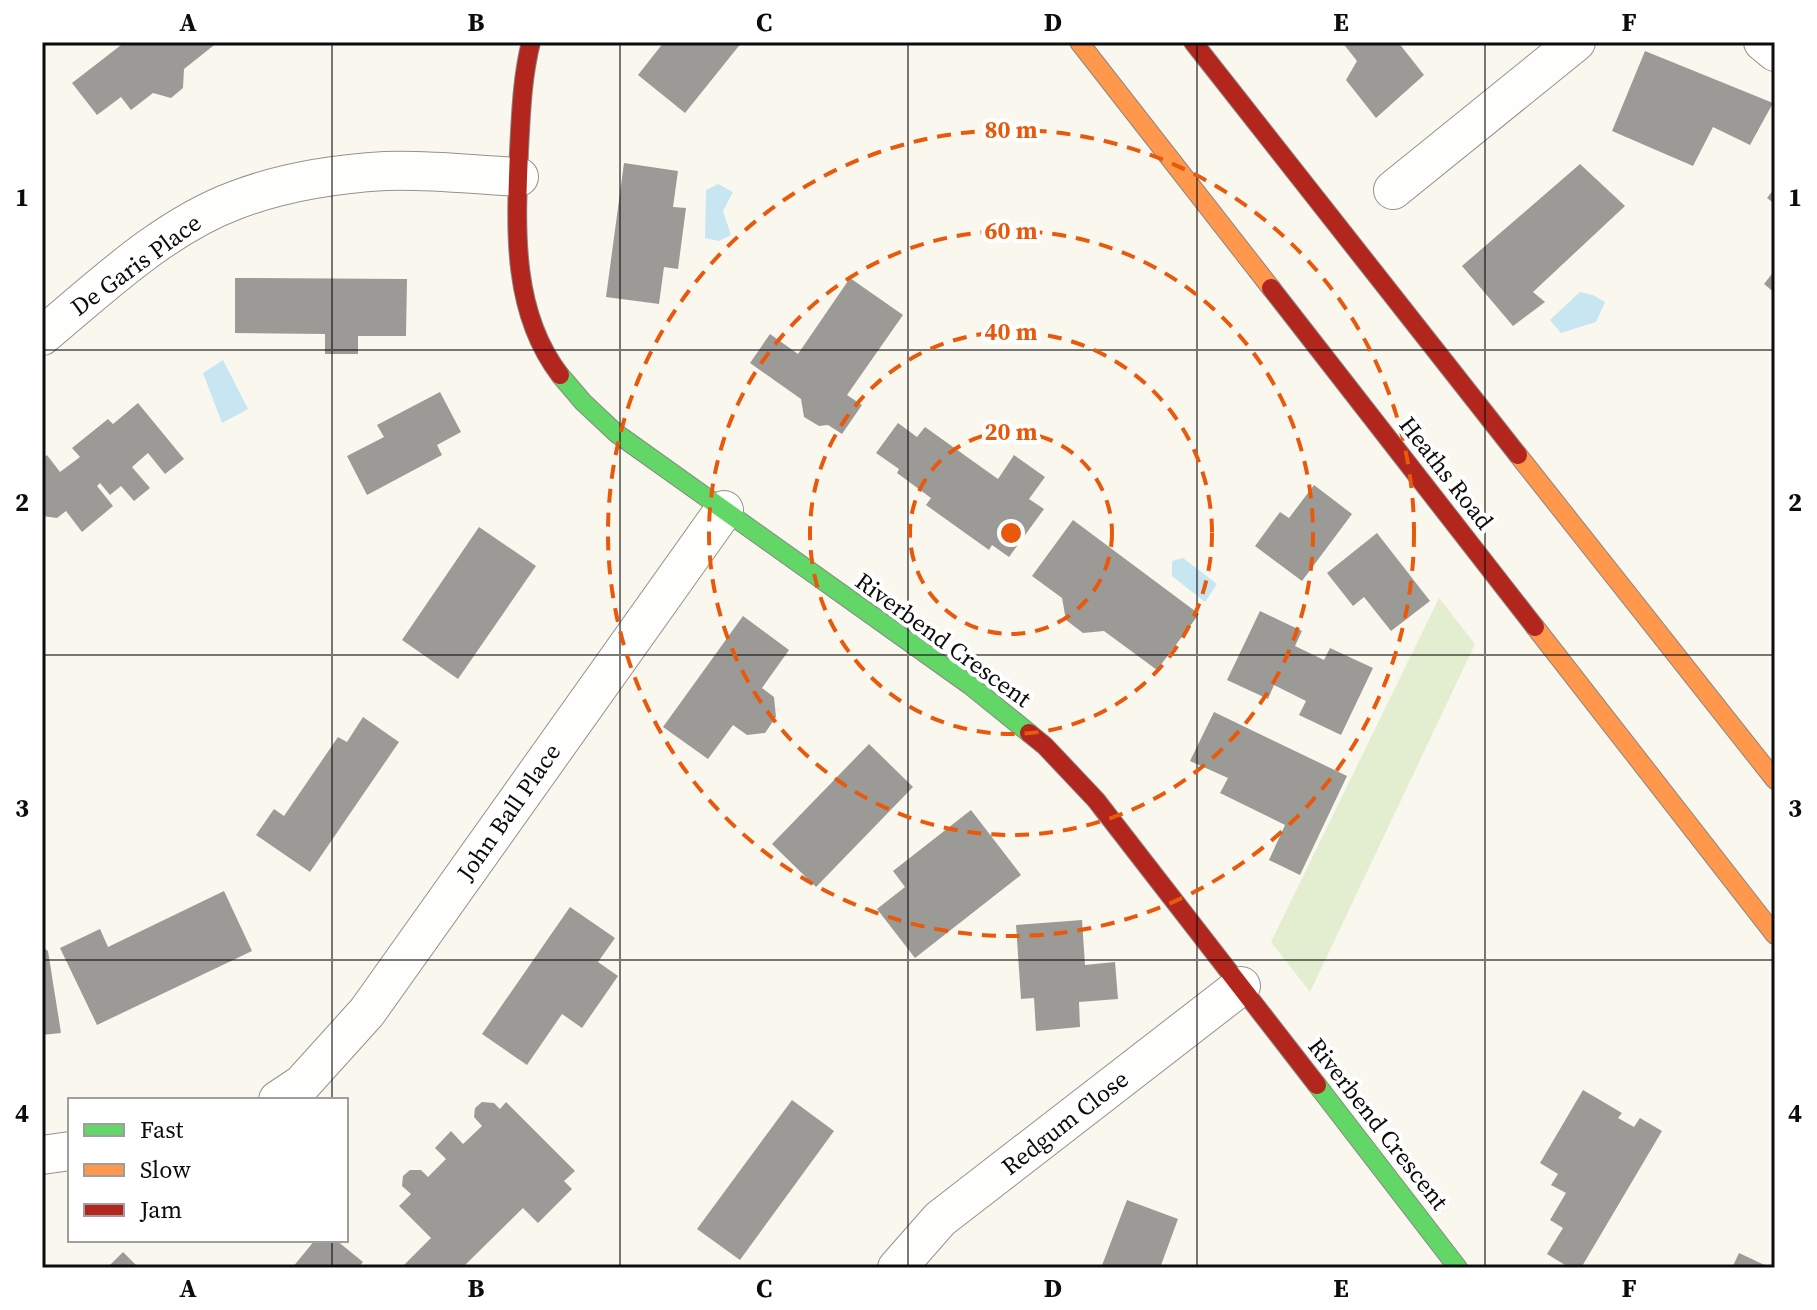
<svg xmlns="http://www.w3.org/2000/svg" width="1817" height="1310" viewBox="0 0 1817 1310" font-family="'Source Serif 4',serif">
<rect width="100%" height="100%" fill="#faf7ef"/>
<polygon fill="#e3eed0" points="1439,598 1475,644 1310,992 1271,942"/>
<g fill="#c8e5f2">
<polygon points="718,184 733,192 723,211 731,235 719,241 705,238 706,190"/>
<polygon points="1580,292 1593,295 1605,302 1596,322 1561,333 1550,320"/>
<polygon points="223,360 248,409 222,423 203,373"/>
<polygon points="1183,558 1217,584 1205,602 1172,576 1172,561"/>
</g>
<g fill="#9c9a96">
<polygon points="125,42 218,42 184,69 183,88 171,98 153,93 131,110 121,97 97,115 72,83"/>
<polygon points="664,42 742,42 685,113 638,75"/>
<polygon points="1342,42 1398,42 1424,75 1376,118 1346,80 1357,61"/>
<polygon points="1645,51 1773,103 1750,145 1713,127 1693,166 1612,131"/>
<polygon points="624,163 678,171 673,207 686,208 678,269 664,267 659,304 606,297"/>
<polygon points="1580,164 1625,206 1533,292 1545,302 1513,326 1462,266"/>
<polygon points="1775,188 1775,204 1767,198"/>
<polygon points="1775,270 1775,293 1764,284"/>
<polygon points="235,278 407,279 406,336 358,336 358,354 325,354 325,334 235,333"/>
<polygon points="850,278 903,315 847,395 862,405 842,434 828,425 819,426 804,417 801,399 750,363 770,334 798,354"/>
<polygon points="440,392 461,432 437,445 442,455 367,495 347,456 384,437 377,425"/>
<polygon points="138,403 184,459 165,474 148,453 132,467 150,488 134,501 121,486 110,495 100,483 97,486 113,506 82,532 66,511 57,518 42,516 42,460 47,455 60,472 80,457 72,448 108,419 113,424"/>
<polygon points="898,423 917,437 925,427 998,479 1014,455 1045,477 1029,499 1044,509 1009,557 992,545 989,550 926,505 931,498 897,473 899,469 876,453"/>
<polygon points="1314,485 1352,514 1302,581 1255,546 1280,512 1289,518"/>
<polygon points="1073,520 1199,614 1157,670 1104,631 1083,633 1066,620 1062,598 1032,576"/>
<polygon points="479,527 536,566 458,679 402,640"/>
<polygon points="1377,533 1430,601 1391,631 1364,597 1353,606 1327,573"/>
<polygon points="1260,611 1302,631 1295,646 1324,660 1330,648 1373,668 1341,735 1299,715 1306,701 1274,685 1268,699 1227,680"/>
<polygon points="743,616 789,650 762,688 774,697 776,717 765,733 747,735 733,725 708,759 663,727"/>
<polygon points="1214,712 1347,776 1300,875 1269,860 1285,825 1220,793 1228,778 1190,761"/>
<polygon points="363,717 399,742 310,872 256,835 274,809 284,816 338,737 347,742"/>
<polygon points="869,744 913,787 816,887 772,844"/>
<polygon points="971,810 1021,875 915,958 877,909 905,887 893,871"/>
<polygon points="224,891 252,951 97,1025 60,948 100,929 108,947"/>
<polygon points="570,907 615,938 598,962 618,976 582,1028 562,1014 527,1065 482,1034"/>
<polygon points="1082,920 1085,965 1115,962 1118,999 1079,1002 1080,1027 1036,1031 1034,998 1021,999 1016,925"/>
<polygon points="42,947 48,951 61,1033 42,1035"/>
<polygon points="1583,1090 1622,1113 1618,1118 1634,1127 1640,1118 1662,1131 1581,1268 1570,1268 1547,1254 1563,1228 1550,1220 1566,1193 1551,1185 1558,1174 1540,1163"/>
<polygon points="792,1100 834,1131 740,1260 697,1229"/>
<polygon points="482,1102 494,1103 500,1109 506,1102 575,1171 564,1181 572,1189 538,1223 523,1208 462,1268 407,1268 404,1265 431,1238 399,1206 411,1194 402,1186 403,1176 410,1170 421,1170 428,1177 446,1159 435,1148 451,1131 463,1144 482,1126 474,1117 475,1108"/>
<polygon points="1127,1200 1178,1219 1160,1268 1101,1268"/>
<polygon points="315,1240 336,1240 363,1262 358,1268 292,1268"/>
<polygon points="123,1252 139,1268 107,1268"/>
<polygon points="1739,1253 1771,1268 1732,1268"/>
</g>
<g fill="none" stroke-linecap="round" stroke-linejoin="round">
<g stroke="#93928e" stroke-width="40">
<g id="street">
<polyline points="1763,42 1775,52"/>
<polyline points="1393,190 1576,42"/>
<path d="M42,336C101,287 163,227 236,200C283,182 334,174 385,171C429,169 475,175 519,177"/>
<polyline points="278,1100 302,1084 367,1012 724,510"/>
<polyline points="42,1155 70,1151"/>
<polyline points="897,1268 940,1219 1241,986"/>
</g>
</g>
<g stroke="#8a8885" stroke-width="20">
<g id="fast">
<polyline points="560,375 583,402 616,433 971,686 1029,733"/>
<polyline points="1317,1085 1458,1268"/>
</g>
</g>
<g stroke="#8a8885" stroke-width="20">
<g id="slow">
<polyline points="1079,42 1271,288"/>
<polyline points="1518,455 1775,780"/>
<polyline points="1535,627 1775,935"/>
</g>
</g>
<g stroke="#8a8885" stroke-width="20">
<g id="jam">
<path d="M531,42C522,78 521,114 519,151C516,228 511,311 560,375"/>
<polyline points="1193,42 1518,455"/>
<polyline points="1271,288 1535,627"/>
<polyline points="1029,733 1045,746 1096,800 1317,1085"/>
</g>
</g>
<use href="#street" stroke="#fefefd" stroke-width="38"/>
<use href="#fast" stroke="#63d668" stroke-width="18"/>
<use href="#slow" stroke="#ff974d" stroke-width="18"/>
<use href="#jam" stroke="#b3261e" stroke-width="18"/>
</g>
<path fill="none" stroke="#0c0c0c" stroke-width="2" stroke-opacity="0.55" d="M332,42V1100M620,42V1268M908,42V1268M1197,42V1268M1485,42V1268M42,350H1775M42,655H1775M42,960H1775M332,1240V1268"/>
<g fill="none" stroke="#e8590c" stroke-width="4" stroke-dasharray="14 10">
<circle cx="1011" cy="533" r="101"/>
<circle cx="1011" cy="533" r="201"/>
<circle cx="1011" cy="533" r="302"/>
<circle cx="1011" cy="533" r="403"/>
</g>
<g text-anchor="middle" stroke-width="8" stroke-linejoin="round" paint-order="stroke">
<g font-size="24" fill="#0c0c0c" stroke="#fff">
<text transform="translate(136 265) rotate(-36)" y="8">De Garis Place</text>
<text transform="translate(1446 473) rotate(52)" y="8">Heaths Road</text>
<text transform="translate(943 640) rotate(36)" y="8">Riverbend Crescent</text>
<text transform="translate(509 812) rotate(-55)" y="8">John Ball Place</text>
<text transform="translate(1065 1123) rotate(-38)" y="8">Redgum Close</text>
<text transform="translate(1378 1124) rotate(52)" y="8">Riverbend Crescent</text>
</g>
</g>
<circle cx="1011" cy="533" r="12" fill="#e8590c" stroke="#fff" stroke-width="4"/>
<g font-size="24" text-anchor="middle" font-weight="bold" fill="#e8590c" stroke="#fff" stroke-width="8" stroke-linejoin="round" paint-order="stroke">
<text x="1011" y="138">80 m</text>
<text x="1011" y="239">60 m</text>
<text x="1011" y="340">40 m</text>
<text x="1011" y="440">20 m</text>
</g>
<rect width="1817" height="1310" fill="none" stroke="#ffffff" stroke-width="88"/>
<rect x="68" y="1098" width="280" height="144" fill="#ffffff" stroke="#9e9e9e" stroke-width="2"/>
<rect x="84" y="1124" width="40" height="12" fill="#63d668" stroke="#9e9e9e" stroke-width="2"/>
<text x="140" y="1138" font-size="24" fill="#0c0c0c">Fast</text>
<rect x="84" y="1164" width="40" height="12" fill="#ff974d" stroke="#9e9e9e" stroke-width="2"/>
<text x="140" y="1178" font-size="24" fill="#0c0c0c">Slow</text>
<rect x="84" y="1204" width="40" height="12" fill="#b3261e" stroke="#9e9e9e" stroke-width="2"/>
<text x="140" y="1218" font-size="24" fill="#0c0c0c">Jam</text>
<rect x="44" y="44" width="1729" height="1222" fill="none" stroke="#0c0c0c" stroke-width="3"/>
<g font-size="26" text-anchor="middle" font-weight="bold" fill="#0c0c0c">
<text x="188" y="31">A</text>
<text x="476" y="31">B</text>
<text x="764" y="31">C</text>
<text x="1053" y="31">D</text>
<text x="1341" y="31">E</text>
<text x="1629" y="31">F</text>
<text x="22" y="206">1</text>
<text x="1795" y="206">1</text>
<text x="22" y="511">2</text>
<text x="1795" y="511">2</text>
<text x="22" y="817">3</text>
<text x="1795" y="817">3</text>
<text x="22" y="1122">4</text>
<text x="1795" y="1122">4</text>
<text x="188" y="1297">A</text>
<text x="476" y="1297">B</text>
<text x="764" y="1297">C</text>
<text x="1053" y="1297">D</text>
<text x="1341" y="1297">E</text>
<text x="1629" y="1297">F</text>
</g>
</svg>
